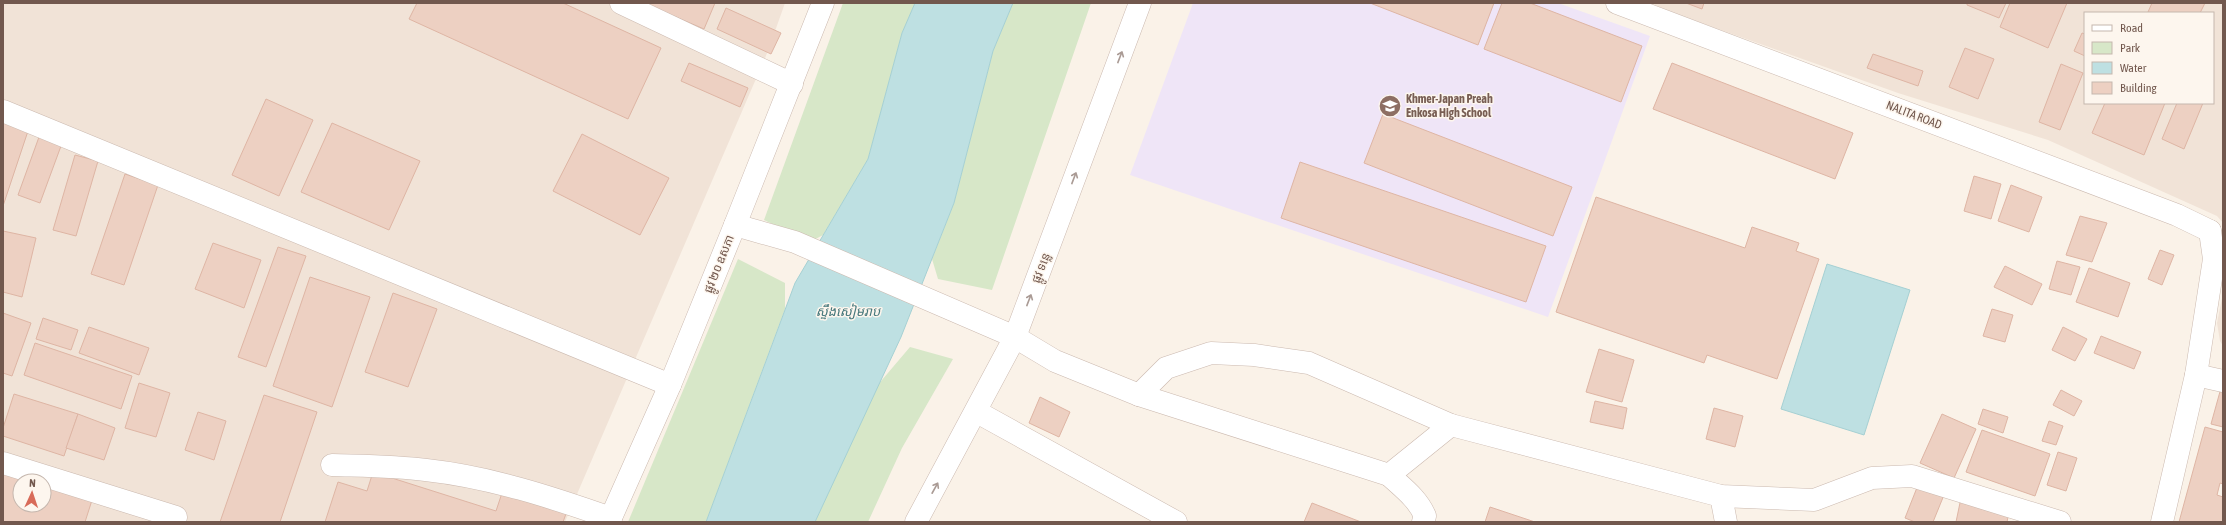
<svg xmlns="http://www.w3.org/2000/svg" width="2226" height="525" viewBox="0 0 2226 525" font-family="'Asap Condensed','Noto Sans Khmer',sans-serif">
<rect width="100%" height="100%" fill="#faf2e8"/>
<g fill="#f1e3d7" fill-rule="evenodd">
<path d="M3,3H785L768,51L565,522H3ZM20,481H44V505H20Z"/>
<path d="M1651,3H2223V223L2217,216L2048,140L1898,93L1676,14ZM2085,13H2213V103H2085Z"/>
<polygon points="2223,293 2223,346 2220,341 2217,323"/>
</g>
<polygon fill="#efe5f7" points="1193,3 1558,3 1650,36 1548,317 1130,175"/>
<g fill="#d7e7c8">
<polygon points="843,3 915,3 902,33 868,159 823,235 810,242 764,220"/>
<polygon points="1013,3 1091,3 992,290 938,279 932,259 954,203 993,51"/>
<polygon points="738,259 785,283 785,309 706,522 628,522"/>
<polygon points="910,347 953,359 902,448 868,522 815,522 876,387"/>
</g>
<g fill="#bee0e2" stroke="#a5d0d3">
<polygon points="915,3 1013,3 993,51 954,203 901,337 815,522 706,522 795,283 868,159 902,33"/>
<polygon points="1827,264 1910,290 1864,435 1781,409"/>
</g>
<g fill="#edd0c2" stroke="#deb5a4">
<polygon points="417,3 563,3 661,48 628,119 409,19"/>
<polygon points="643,3 715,3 704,29"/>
<polygon points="1370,3 1494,3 1478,45"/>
<polygon points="1502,3 1530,3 1642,46 1621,102 1484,49"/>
<polygon points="1686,3 1704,3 1702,9"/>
<polygon points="1967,3 2006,3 1999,18 1967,5"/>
<polygon points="2010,3 2067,3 2048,48 2000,27"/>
<polygon points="2152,3 2205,3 2200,13 2152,13 2148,12"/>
<polygon points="726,8 781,33 771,54 717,29"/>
<polygon points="2082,33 2085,34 2085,56 2074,51"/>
<polygon points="1965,48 1994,59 1978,99 1949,87"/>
<polygon points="1873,54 1923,71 1918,86 1867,68"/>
<polygon points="689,63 748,88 740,107 681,81"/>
<polygon points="1672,63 1853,133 1835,179 1653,109"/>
<polygon points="2061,64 2083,73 2060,130 2039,122"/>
<polygon points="266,99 313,120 279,196 232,175"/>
<polygon points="2105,103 2165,103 2144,155 2092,133"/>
<polygon points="2177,103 2203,103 2184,149 2162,139"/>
<polygon points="1383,114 1572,187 1553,236 1364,163"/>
<polygon points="3,119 29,128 3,206"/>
<polygon points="332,123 420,161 389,230 301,192"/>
<polygon points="582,134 669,178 640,235 553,191"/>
<polygon points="39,137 61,146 40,203 18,195"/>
<polygon points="75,155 98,161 76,236 53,230"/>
<polygon points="1300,162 1546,246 1526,302 1281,218"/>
<polygon points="125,174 158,185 124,285 91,274"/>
<polygon points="1974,176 2001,184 1991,219 1964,211"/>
<polygon points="2011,185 2042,197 2029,232 1998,221"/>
<polygon points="1596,197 1745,248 1752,227 1799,243 1796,251 1819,259 1777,379 1707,355 1704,363 1556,312"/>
<polygon points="2080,216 2107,223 2092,262 2066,255"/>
<polygon points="3,231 36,238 22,297 3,292"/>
<polygon points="213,243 261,260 244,308 195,289"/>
<polygon points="278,247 306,256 266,367 238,357"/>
<polygon points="2160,250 2174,255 2162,285 2148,279"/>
<polygon points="2057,261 2080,267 2071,295 2049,289"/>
<polygon points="2005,266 2042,284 2032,305 1994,287"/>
<polygon points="2089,268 2130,283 2118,317 2076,302"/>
<polygon points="310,277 370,297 332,407 273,386"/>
<polygon points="393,293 437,309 408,387 365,372"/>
<polygon points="1992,309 2013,315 2005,342 1983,336"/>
<polygon points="3,313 31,323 12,376 3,373"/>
<polygon points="43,318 78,330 71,350 36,339"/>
<polygon points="89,327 149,348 139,375 79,353"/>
<polygon points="2063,327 2087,339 2075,361 2052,350"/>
<polygon points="2101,336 2141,352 2134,369 2094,353"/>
<polygon points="35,343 132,376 121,409 24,375"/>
<polygon points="1599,349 1634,360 1622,402 1586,392"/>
<polygon points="139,383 170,393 156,437 125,428"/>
<polygon points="2221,388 2223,389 2223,427 2211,424"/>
<polygon points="2061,390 2082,401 2074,416 2053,405"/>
<polygon points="14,394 78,414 64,456 3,436 3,428"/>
<polygon points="264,395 317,412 280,522 220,522"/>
<polygon points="1040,397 1070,412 1059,437 1029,423"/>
<polygon points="1595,401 1627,408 1623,429 1590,422"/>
<polygon points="1714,408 1743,416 1735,447 1706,439"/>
<polygon points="1983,409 2008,417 2003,433 1978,424"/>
<polygon points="198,412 226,421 214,460 185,450"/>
<polygon points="78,414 115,428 104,460 66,448"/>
<polygon points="1942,414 1976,429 1954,478 1920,463"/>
<polygon points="2049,421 2063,426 2056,445 2042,441"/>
<polygon points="2205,427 2223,432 2223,484 2220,483 2217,495 2223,497 2223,522 2179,522"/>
<polygon points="1982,430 2050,454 2035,496 1966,472"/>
<polygon points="2058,452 2077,458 2066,491 2047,485"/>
<polygon points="3,469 41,481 20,481 20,505 44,505 44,482 93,497 85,522 3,522"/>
<polygon points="373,472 496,511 503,490 567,511 563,522 325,522 338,482 367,491"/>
<polygon points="1918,485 1944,495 1933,522 1915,522 1905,518"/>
<polygon points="1961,498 2010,508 2007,522 1956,522"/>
<polygon points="1312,503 1361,522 1304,522"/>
<polygon points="1490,507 1535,522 1485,522"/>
</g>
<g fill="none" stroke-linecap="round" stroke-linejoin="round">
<g stroke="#cbb9af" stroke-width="23">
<g id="minor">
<polyline points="621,3 792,84"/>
<polyline points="1617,3 2177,215 2210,231"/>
<polyline points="3,111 670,385"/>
<polyline points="735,225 795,242 1015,337 1055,361 1139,395 1389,475 1451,425 1721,496 1814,500 1872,478 1912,476 2060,522"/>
<polyline points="2196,375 2223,381"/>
<polyline points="1139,395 1166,368 1211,353 1254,355 1309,363 1451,425"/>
<polyline points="977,412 1176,522"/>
<polyline points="3,463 176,517"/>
<path d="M332,465C363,466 395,466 426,470C490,477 551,497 611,518"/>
<path d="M1389,475C1403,488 1418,499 1425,516L1423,522"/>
<polyline points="1721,496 1726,522"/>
<polyline points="609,522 670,385 735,225 823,3"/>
<polyline points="916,522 1015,337 1140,3"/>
<polyline points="2162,522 2196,375 2214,259 2210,231"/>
</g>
</g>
<use href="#minor" stroke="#fff" stroke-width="22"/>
</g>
<defs><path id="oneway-shaft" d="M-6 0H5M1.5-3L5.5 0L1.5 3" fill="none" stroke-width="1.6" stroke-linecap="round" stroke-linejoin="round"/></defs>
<g stroke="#aa9b95">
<use href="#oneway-shaft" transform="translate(1120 57) rotate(-69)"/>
<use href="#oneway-shaft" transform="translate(1074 178) rotate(-69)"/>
<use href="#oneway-shaft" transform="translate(1029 300) rotate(-69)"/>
<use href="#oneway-shaft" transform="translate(935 488) rotate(-61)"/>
</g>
<defs>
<g id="school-disc" transform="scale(1.15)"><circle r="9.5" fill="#8d6e63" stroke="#fdf6ee"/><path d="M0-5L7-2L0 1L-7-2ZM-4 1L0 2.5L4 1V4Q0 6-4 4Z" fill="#fff"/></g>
</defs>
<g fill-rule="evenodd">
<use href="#school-disc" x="1390" y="106"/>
</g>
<g text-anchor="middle" stroke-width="3" stroke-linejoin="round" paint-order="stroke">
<g font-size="12" font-weight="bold" fill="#785e54" stroke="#fdf6ee" text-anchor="start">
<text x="1406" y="103">Khmer-Japan Preah<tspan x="1406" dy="14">Enkosa High School</tspan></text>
</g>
<g font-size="12" fill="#72584e" stroke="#fdf6ee">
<text transform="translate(1914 115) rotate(21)" y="4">NALITA ROAD</text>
<text transform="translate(719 264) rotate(-68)" y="4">ផ្លូវ ២០ ឧសភា</text>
<text transform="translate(1041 268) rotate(-69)" y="4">ផ្លូវ ទន្លេ</text>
</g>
<g font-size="13" font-style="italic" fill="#47787c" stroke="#fdf6ee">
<text x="848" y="316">ស្ទឹងសៀមរាប</text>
</g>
</g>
<rect width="2226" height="525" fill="none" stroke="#72584e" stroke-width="8"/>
<rect x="2084" y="12" width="130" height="92" fill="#fdf6ee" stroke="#c5b7ae"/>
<rect x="2092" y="25" width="20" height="6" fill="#ffffff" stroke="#c5b7ae"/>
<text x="2120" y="32" font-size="12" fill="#72584e">Road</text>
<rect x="2092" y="42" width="20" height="12" fill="#d7e7c8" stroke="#c5b7ae"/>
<text x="2120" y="52" font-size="12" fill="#72584e">Park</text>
<rect x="2092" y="62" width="20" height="12" fill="#bee0e2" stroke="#c5b7ae"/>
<text x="2120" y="72" font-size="12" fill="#72584e">Water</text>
<rect x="2092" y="82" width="20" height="12" fill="#edd0c2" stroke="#c5b7ae"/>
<text x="2120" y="92" font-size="12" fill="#72584e">Building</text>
<g transform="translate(32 493) rotate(3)"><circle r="19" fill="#fdf6ee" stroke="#c5b7ae"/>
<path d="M0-3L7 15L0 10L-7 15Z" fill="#d86b59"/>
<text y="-6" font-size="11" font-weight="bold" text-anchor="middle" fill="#72584e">N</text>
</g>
</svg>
